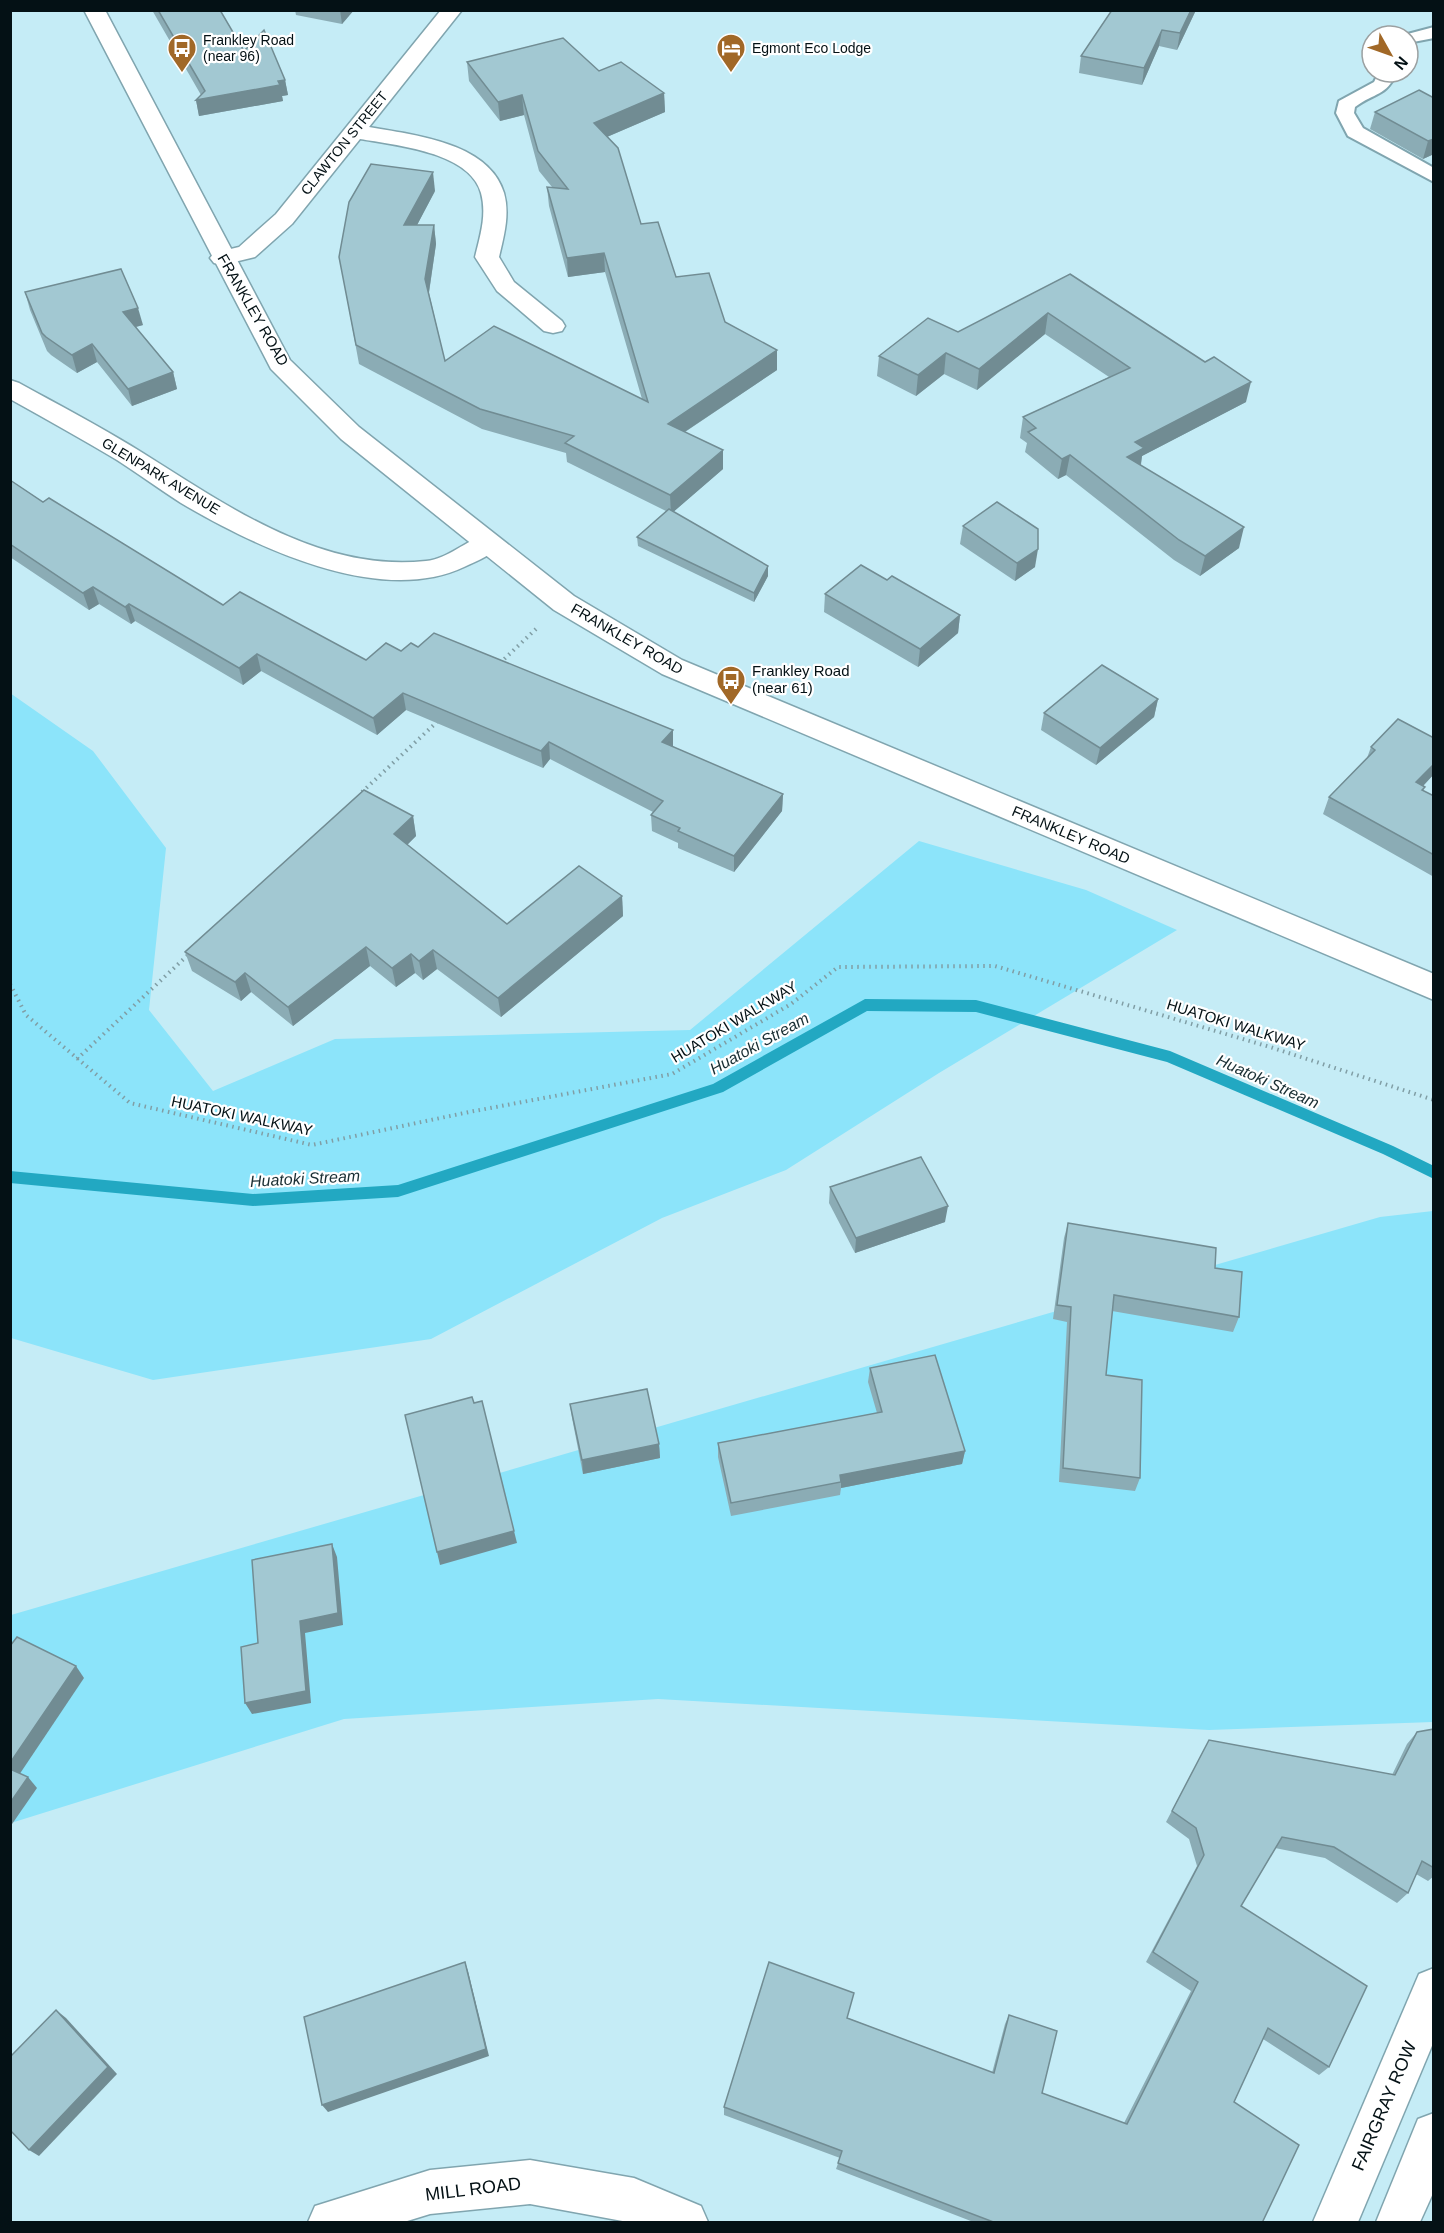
<svg xmlns="http://www.w3.org/2000/svg" width="1444" height="2233" viewBox="0 0 1444 2233" font-family="Helvetica,sans-serif">
<rect width="100%" height="100%" fill="#c5ecf6"/>
<g fill="#8ce4fa">
<polygon points="10,693 93,751 166,848 149,1010 213,1091 335,1039 690,1030 919,841 1086,890 1177,930 939,1073 786,1170 662,1218 431,1339 153,1380 11,1338"/>
<polygon points="1433,1211 1433,1722 1209,1730 658,1699 344,1719 11,1823 11,1615 1380,1217"/>
</g>
<g fill="none" stroke-linecap="round" stroke-linejoin="round">
<polygon fill="#22a8c2" fill-rule="evenodd" points="865,999 976,1000 1170,1051 1393,1146 1434,1166 1434,1179 1383,1154 1167,1062 976,1012 867,1011 723,1092 398,1197 253,1206 10,1183 10,1171 253,1194 398,1185 713,1084"/>
<g stroke="#80a5af" stroke-width="4">
<g id="lane">
<polygon points="1434,27 1434,38 1408,43 1408,36 1400,36"/>
<path d="M1379,72H1397C1386,97 1375,92 1355,107L1354,113L1363,128L1434,168V182L1348,136L1336,113L1339,101L1374,82Z"/>
</g>
</g>
<g stroke="#80a5af" stroke-width="3">
<g id="street">
<path d="M441,10H462L369,127C413,135 489,142 504,193C510,214 504,236 499,257L514,282L562,321L565,326L562,331L553,333L544,331L497,291L475,257C480,236 487,215 481,193C470,152 395,145 360,139L292,224L255,257L222,265L214,263L210,258L214,253L239,247L276,214Z"/>
<path d="M10,380L19,383C59,405 99,426 138,450C223,503 319,573 426,561C448,559 466,540 488,534L497,537L501,543C494,555 476,561 464,567C379,607 254,546 181,503C159,489 139,474 117,460C82,439 46,419 10,399Z"/>
<polygon points="1434,1968 1434,2041 1358,2222 1313,2222 1419,1974"/>
<polygon points="1434,2113 1434,2191 1420,2222 1376,2222 1418,2119"/>
<polygon points="530,2160 634,2178 701,2206 708,2222 628,2222 530,2204 430,2214 404,2222 308,2222 315,2206 430,2170"/>
</g>
</g>
<g stroke="#80a5af" stroke-width="3">
<polygon id="secondary" points="84,10 105,10 290,360 359,427 574,596 682,660 1434,974 1434,1000 662,674 554,610 341,439 271,369"/>
</g>
<g stroke="#809ea5" stroke-width="4" stroke-dasharray="1.5 4.5" stroke-linecap="butt">
<polyline points="500,663 536,629"/>
<polyline points="362,792 438,721"/>
<polyline points="10,984 26,1015 130,1103 312,1145 469,1112 672,1074 791,1004 838,967 995,966 1270,1047 1434,1100"/>
<polyline points="77,1059 190,953"/>
</g>
<use href="#lane" fill="#fff" fill-rule="evenodd"/>
<use href="#street" fill="#fff" fill-rule="evenodd"/>
<use href="#secondary" fill="#fff" fill-rule="evenodd"/>
</g>
<g fill="#8bacb5">
<polygon points="152,10 220,10 244,51 285,80 288,95 282,96 283,101 199,116 196,100 201,95"/>
<polygon points="295,10 354,10 342,24 296,15"/>
<polygon points="1196,10 1177,50 1159,46 1142,85 1079,73 1081,56"/>
<polygon points="467,62 599,71 664,93 665,112 607,137 641,224 676,277 725,322 777,350 777,370 685,432 723,469 673,512 768,576 754,602 638,546 637,537 666,511 567,462 566,453 482,429 359,364 343,277 435,191 417,225 434,225 436,244 429,293 445,361 642,399 605,272 568,277 549,206 547,187 552,187 539,171 524,115 500,121 469,81"/>
<polygon points="1434,98 1434,154 1423,159 1370,129 1375,112"/>
<polygon points="1070,274 1246,402 1142,456 1141,465 1239,548 1200,576 1174,560 1066,475 1058,479 1025,452 1027,443 1020,438 1023,417 1109,377 1045,334 977,390 944,374 916,396 877,376 879,356 958,332"/>
<polygon points="25,292 143,325 136,327 173,372 177,389 132,406 97,362 77,373 51,355 47,351 30,310"/>
<polygon points="10,480 43,502 223,605 366,660 418,647 673,747 783,794 782,811 734,872 678,848 678,843 652,831 651,815 653,812 550,759 543,768 406,710 377,735 261,671 243,685 135,621 131,624 99,604 89,610 10,557"/>
<polygon points="963,526 1035,567 1015,581 960,544"/>
<polygon points="887,580 960,615 958,633 918,667 824,612 825,594"/>
<polygon points="1158,699 1154,717 1096,765 1041,730 1044,713"/>
<polygon points="1371,747 1434,774 1423,786 1425,787 1423,791 1434,796 1434,877 1323,814 1329,797 1367,758"/>
<polygon points="413,816 416,836 407,845 507,924 622,896 623,916 501,1017 437,969 423,980 415,973 396,987 370,966 293,1026 251,992 241,1001 192,971 185,952"/>
<polygon points="830,1187 945,1222 855,1253 829,1203"/>
<polygon points="1068,1223 1215,1268 1239,1317 1233,1332 1112,1311 1106,1375 1140,1478 1135,1491 1059,1482 1067,1322 1053,1319 1064,1238"/>
<polygon points="870,1368 965,1451 962,1464 841,1488 840,1495 731,1516 718,1457 718,1443 877,1413 868,1382"/>
<polygon points="570,1404 659,1444 660,1458 583,1474 572,1418"/>
<polygon points="1434,1729 1434,1876 1428,1881 1416,1874 1408,1893 1397,1903 1325,1858 1275,1848 1241,1906 1329,2067 1319,2075 1263,2039 1234,2102 1262,2223 976,2223 836,2169 840,2158 724,2115 724,2107 848,2018 992,2073 1005,2024 1009,2015 1042,2093 1124,2123 1191,1991 1146,1962 1197,1866 1189,1839 1166,1822 1209,1740 1392,1775 1407,1744 1417,1732"/>
</g>
<g fill="#718c93">
<polygon points="340,10 354,10 342,24"/>
<polygon points="1191,10 1196,10 1177,50 1180,33"/>
<polygon points="1162,30 1159,46 1142,85 1144,68"/>
<polygon points="285,80 288,95 282,96 283,101 199,116 196,100"/>
<polygon points="664,93 665,112 595,142 594,123"/>
<polygon points="522,95 524,115 500,121 498,102"/>
<polygon points="1434,139 1434,154 1423,159 1428,141"/>
<polygon points="433,172 435,191 407,244 404,225"/>
<polygon points="434,225 436,244 428,298 425,279"/>
<polygon points="604,253 605,272 568,277 567,258"/>
<polygon points="138,308 143,325 127,329 123,312"/>
<polygon points="1048,313 1045,334 977,390 979,369"/>
<polygon points="92,344 97,362 77,373 72,355"/>
<polygon points="777,350 777,370 668,443 668,424"/>
<polygon points="946,353 944,374 916,396 918,375"/>
<polygon points="173,372 177,389 132,406 128,389"/>
<polygon points="1251,382 1246,402 1142,456 1140,469 1127,457 1135,442"/>
<polygon points="723,450 723,469 671,514 670,495"/>
<polygon points="1070,455 1066,475 1058,479 1062,459"/>
<polygon points="1244,527 1239,548 1200,576 1205,556"/>
<polygon points="1038,549 1035,567 1015,581 1017,563"/>
<polygon points="768,566 768,576 754,602 754,593"/>
<polygon points="93,587 99,604 89,610 83,593"/>
<polygon points="129,604 135,621 131,624 125,607"/>
<polygon points="960,615 958,633 918,667 920,649"/>
<polygon points="257,654 261,671 243,685 239,668"/>
<polygon points="403,693 406,710 377,735 373,718"/>
<polygon points="1158,699 1154,717 1096,765 1100,748"/>
<polygon points="673,730 673,747 662,742"/>
<polygon points="549,742 550,759 543,768 541,751"/>
<polygon points="1434,764 1434,774 1410,800 1416,782"/>
<polygon points="783,794 782,811 734,872 734,856"/>
<polygon points="413,816 416,836 398,854 394,834"/>
<polygon points="622,896 623,916 501,1017 498,998"/>
<polygon points="366,947 370,966 293,1026 288,1007"/>
<polygon points="433,950 437,969 423,980 419,961"/>
<polygon points="411,954 415,973 396,987 392,968"/>
<polygon points="245,973 251,992 241,1001 235,982"/>
<polygon points="948,1206 945,1222 855,1253 856,1238"/>
<polygon points="659,1444 660,1458 583,1474 582,1460"/>
<polygon points="965,1451 962,1464 841,1488 841,1482 840,1475"/>
<polygon points="514,1531 517,1543 440,1565 437,1552"/>
<polygon points="332,1544 337,1557 343,1625 305,1633 311,1703 252,1714 245,1703 300,1621"/>
<polygon points="76,1666 84,1678 17,1778 10,1770 10,1763"/>
<polygon points="28,1777 37,1788 10,1827 10,1803"/>
<polygon points="465,1962 468,1971 489,2056 328,2112 322,2105"/>
<polygon points="56,2010 66,2018 117,2074 39,2156 29,2150"/>
</g>
<g fill="#a2c8d2" stroke="#718c93" stroke-width="1.5">
<polygon points="158,10 220,10 244,51 264,30 285,80 278,81 280,85 196,100 205,91"/>
<polygon points="1112,10 1191,10 1180,33 1162,30 1144,68 1081,56"/>
<polygon points="563,38 599,71 621,62 664,93 594,123 618,148 641,224 658,222 676,277 709,273 725,322 777,350 668,424 723,450 670,495 565,443 574,436 480,409 356,345 339,257 349,202 371,164 433,172 404,225 434,225 425,279 445,361 494,326 648,402 604,253 567,258 547,187 568,189 538,151 522,95 498,102 467,62"/>
<polygon points="1419,90 1434,98 1434,139 1428,141 1375,112"/>
<polygon points="121,269 138,308 123,312 173,372 128,389 92,344 72,355 46,337 42,333 25,292"/>
<polygon points="1070,274 1205,362 1214,357 1251,382 1135,442 1144,448 1127,457 1244,527 1205,556 1179,540 1070,455 1062,459 1028,432 1036,428 1023,417 1130,368 1048,313 979,369 946,353 918,375 879,356 928,318 958,332"/>
<polygon points="10,480 43,502 49,498 223,605 240,592 366,660 386,643 401,651 411,643 418,647 434,633 673,730 662,742 783,794 734,856 678,831 680,828 651,815 663,801 549,742 541,751 403,693 373,718 257,654 239,668 129,604 125,607 93,587 83,593 10,544"/>
<polygon points="997,502 1038,529 1038,549 1017,563 963,526"/>
<polygon points="669,509 768,566 754,593 637,537"/>
<polygon points="861,565 887,580 892,576 960,615 920,649 825,594"/>
<polygon points="1102,665 1158,699 1100,748 1044,713"/>
<polygon points="1398,719 1434,738 1434,764 1416,782 1425,787 1422,790 1434,796 1434,855 1329,797 1375,750 1371,747"/>
<polygon points="364,790 413,816 394,834 507,924 579,866 622,896 498,998 433,950 419,961 411,954 392,968 366,947 288,1007 245,973 235,982 185,952"/>
<polygon points="921,1157 948,1206 856,1238 830,1187"/>
<polygon points="1068,1223 1216,1248 1215,1268 1242,1272 1239,1317 1114,1295 1106,1375 1142,1380 1140,1478 1063,1468 1071,1307 1057,1305"/>
<polygon points="935,1355 965,1451 840,1475 841,1482 731,1503 718,1443 882,1412 870,1368"/>
<polygon points="647,1389 659,1444 582,1460 570,1404"/>
<polygon points="472,1397 474,1403 482,1401 514,1531 437,1552 405,1415"/>
<polygon points="332,1544 338,1613 300,1621 306,1691 245,1703 241,1647 258,1643 252,1560"/>
<polygon points="17,1637 76,1666 10,1763 10,1646"/>
<polygon points="1434,1729 1434,1868 1422,1861 1408,1893 1334,1847 1282,1837 1241,1906 1367,1986 1329,2067 1268,2028 1234,2102 1299,2145 1262,2223 996,2223 838,2163 842,2151 724,2107 769,1962 854,1993 847,2018 994,2073 1009,2015 1057,2031 1042,2093 1127,2124 1198,1982 1153,1952 1204,1855 1196,1828 1172,1811 1209,1740 1395,1775 1417,1732"/>
<polygon points="10,1769 28,1777 10,1803"/>
<polygon points="465,1962 486,2049 322,2105 304,2017"/>
<polygon points="56,2010 108,2067 29,2150 10,2130 10,2057"/>
</g>
<defs>
<g id="bus-pin" transform="scale(1.5)"><path d="M0 17L-7.5 6A9.5 9.5 0 1 1 7.5 6Z" fill="#a16827" stroke="#fff"/><path d="M-5-6H5V4H4V6H2V4H-2V6H-4V4H-5ZM-3.5-4V0h7V-4ZM-3.5 1.2v1.5H-2V1.2ZM2 1.2v1.5H3.5V1.2Z" fill="#fff"/></g>
<g id="hotel-pin" transform="scale(1.5)"><path d="M0 17L-7.5 6A9.5 9.5 0 1 1 7.5 6Z" fill="#a16827" stroke="#fff"/><path d="M-6-4.5h1.5V1H6V5H4.5V3h-9V5H-6ZM-4 0a1.8 1.8 0 1 1 3.6 0ZM.5 0V-2.5h3Q6-2.5 6 0Z" fill="#fff"/></g>
</defs>
<g fill-rule="evenodd">
<use href="#bus-pin" x="182" y="48"/>
<use href="#hotel-pin" x="731" y="48"/>
<use href="#bus-pin" x="731" y="680"/>
</g>
<g text-anchor="middle" stroke-width="4.5" stroke-linejoin="round" paint-order="stroke">
<g font-size="14" fill="#041115" stroke="#fff" text-anchor="start">
<text x="203" y="45">Frankley Road<tspan x="203" dy="16">(near 96)</tspan></text>
<text x="752" y="53">Egmont Eco Lodge</text>
</g>
<g font-size="14" fill="#041115" stroke="#fff">
<text transform="translate(344 143) rotate(-51)" y="5">CLAWTON STREET</text>
<text transform="translate(161 476) rotate(31)" y="5">GLENPARK AVENUE</text>
</g>
<g font-size="15" fill="#041115" stroke="#fff">
<text transform="translate(253 310) rotate(60)" y="5">FRANKLEY ROAD</text>
<text transform="translate(627 639) rotate(30)" y="5">FRANKLEY ROAD</text>
<text transform="translate(1071 835) rotate(23)" y="5">FRANKLEY ROAD</text>
<text transform="translate(734 1022) rotate(-31)" y="5">HUATOKI WALKWAY</text>
<text transform="translate(1236 1025) rotate(17)" y="5">HUATOKI WALKWAY</text>
<text transform="translate(242 1116) rotate(12)" y="5">HUATOKI WALKWAY</text>
</g>
<g font-size="15" fill="#041115" stroke="#fff" text-anchor="start">
<text x="752" y="676">Frankley Road<tspan x="752" dy="17">(near 61)</tspan></text>
</g>
<g font-size="16" font-style="italic" fill="#192e33" stroke="#fff">
<text transform="translate(759 1043) rotate(-29)" y="6">Huatoki Stream</text>
<text transform="translate(1268 1081) rotate(24)" y="6">Huatoki Stream</text>
<text transform="translate(305 1178) rotate(-3)" y="6">Huatoki Stream</text>
</g>
<g font-size="18" fill="#041115" stroke="#fff">
<text transform="translate(1384 2106) rotate(-67)" y="6">FAIRGRAY ROW</text>
<text transform="translate(473 2189) rotate(-7)" y="6">MILL ROAD</text>
</g>
</g>
<rect width="1444" height="2233" fill="none" stroke="#041115" stroke-width="24"/>
<g transform="translate(1390 54) rotate(130)"><circle r="28" fill="#ffffff" stroke="#9ba0a1" stroke-width="1.5"/>
<path d="M0-4.5L10 22L0 15L-10 22Z" fill="#a16827"/>
<text y="-9" font-size="16" font-weight="bold" text-anchor="middle" fill="#041115">N</text>
</g>
</svg>
